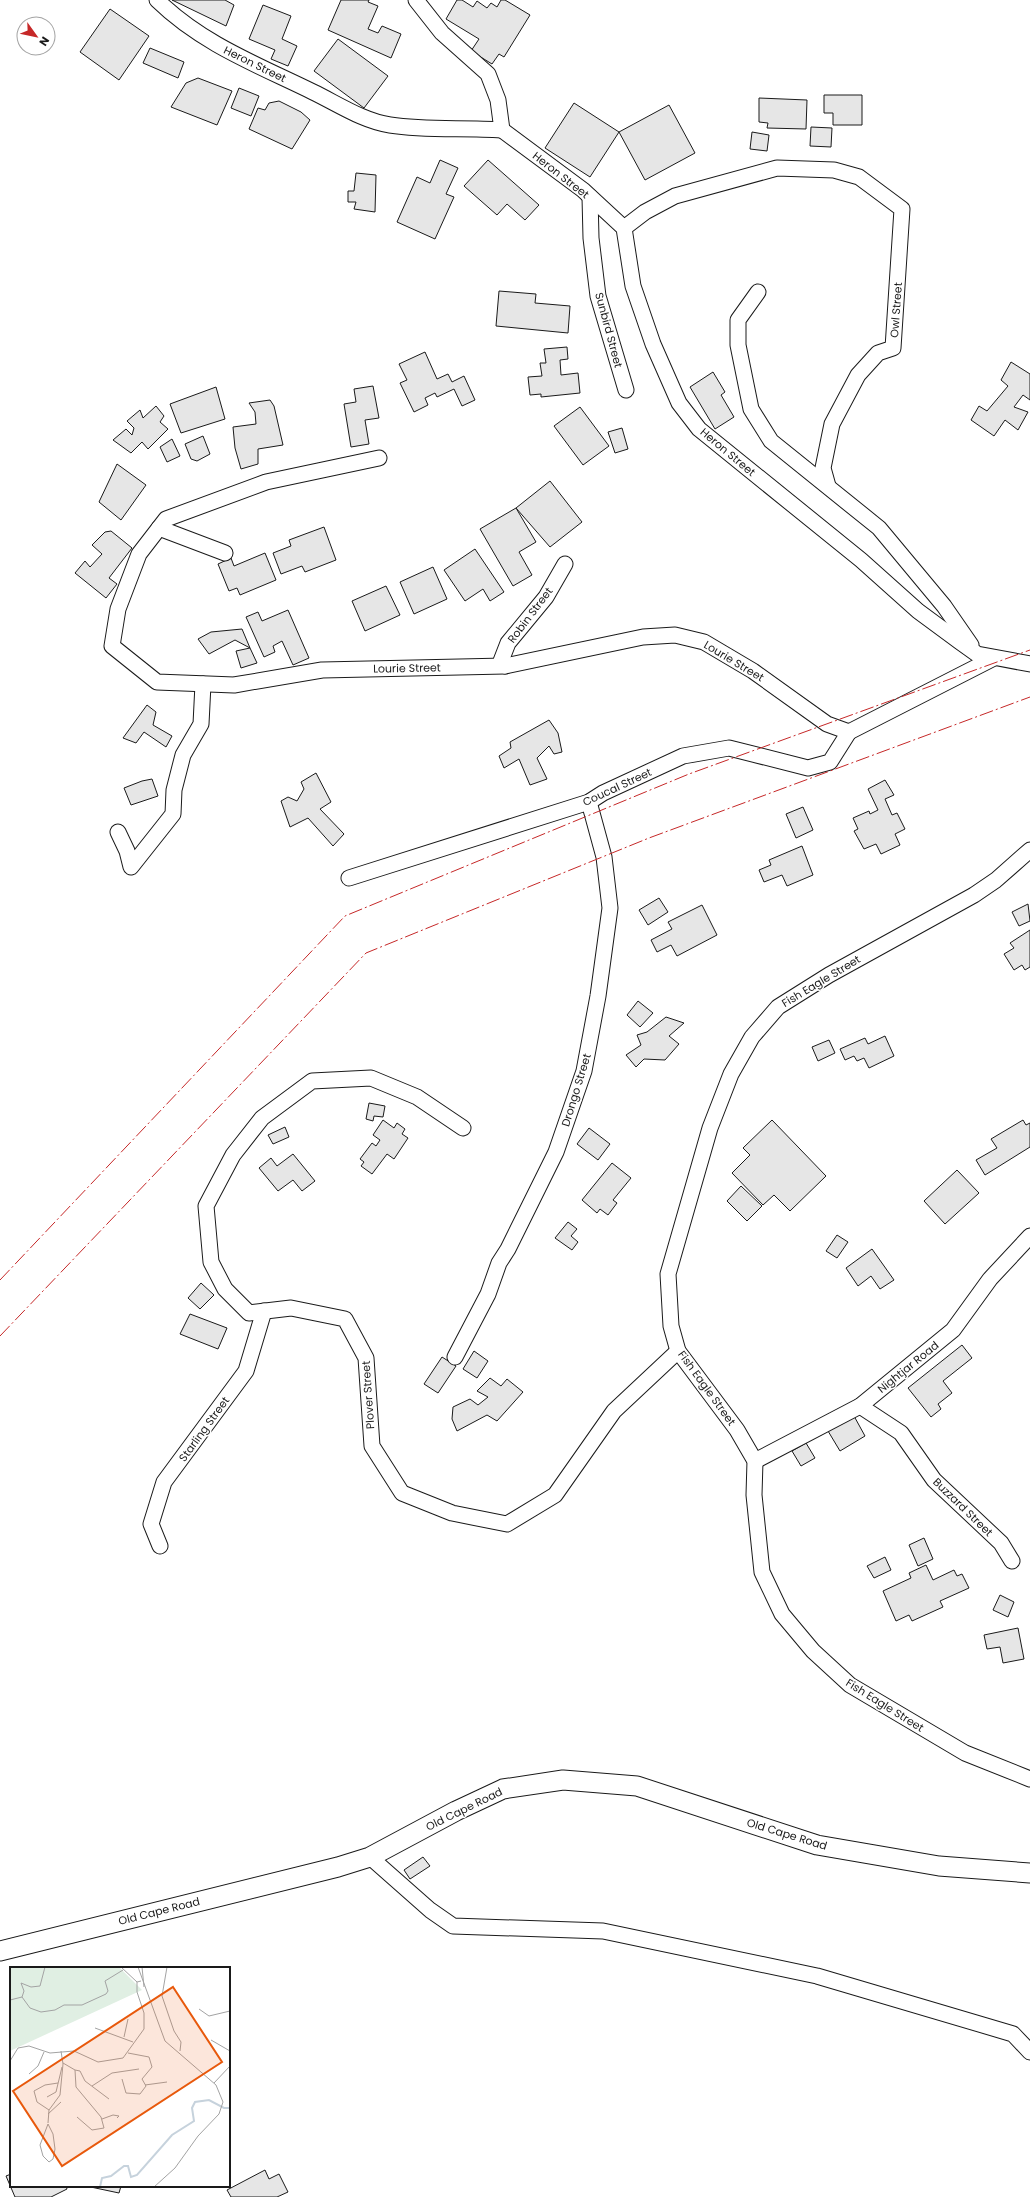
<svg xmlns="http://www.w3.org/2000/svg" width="1030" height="2197" viewBox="0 0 1030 2197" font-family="Poppins,sans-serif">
<rect width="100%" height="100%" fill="#fff"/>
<g fill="#e6e6e6" stroke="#1a1a1a">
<polygon points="172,0 225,0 234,5 226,26"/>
<polygon points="341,0 369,0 368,2 378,6 368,29 378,33 382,26 401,34 391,58 328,30"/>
<polygon points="457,0 462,0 473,7 477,1 487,8 491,3 497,7 501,0 505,0 530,15 504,57 499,54 492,64 471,51 479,39 446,19"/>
<polygon points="263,5 291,16 282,39 297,46 288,66 271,59 275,50 249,39"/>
<polygon points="110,9 149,36 119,80 80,52"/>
<polygon points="338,39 388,76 364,108 314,71"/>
<polygon points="150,48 184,62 178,78 143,63"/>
<polygon points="198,78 232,91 217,125 171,107 186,83"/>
<polygon points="239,88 259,96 251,116 231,108"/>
<polygon points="824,95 862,95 862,125 833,125 833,113 824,113"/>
<polygon points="759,98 807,100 806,129 767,128 768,123 759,122"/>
<polygon points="279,101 301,112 310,120 292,149 249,129 258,108 265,110 269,103"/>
<polygon points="574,103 619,132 590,177 545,148"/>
<polygon points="669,105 695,153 645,180 619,132"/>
<polygon points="811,127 832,128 831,147 810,146"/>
<polygon points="752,132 769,135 767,151 750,149"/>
<polygon points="440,160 458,168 446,194 454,197 435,239 397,222 417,177 430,183"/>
<polygon points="488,160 539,205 525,220 507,204 497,215 464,186"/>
<polygon points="356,173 376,175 375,212 354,209 356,202 348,202 348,191 354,191"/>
<polygon points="499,291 536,294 535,303 570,306 568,333 496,326"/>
<polygon points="567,347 568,359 560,360 561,375 578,373 580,393 541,397 541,394 530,395 528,377 542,376 540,363 546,363 544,349"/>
<polygon points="425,352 437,379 448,374 452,382 464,376 475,400 462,406 454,389 437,397 435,393 425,398 428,405 414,412 400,383 407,380 399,364"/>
<polygon points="1011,362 1030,374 1030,400 1023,395 1014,407 1028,412 1018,430 1005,420 994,436 971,420 979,406 987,411 1008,386 1001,380"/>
<polygon points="713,372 725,392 721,395 734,417 715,429 690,387"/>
<polygon points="373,386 379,418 365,420 369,444 351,447 344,404 356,402 354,389"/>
<polygon points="216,387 225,419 181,433 170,404"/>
<polygon points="270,400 274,406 283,445 258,449 258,464 241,469 235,448 233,427 256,424 255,412 249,403"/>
<polygon points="156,406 164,416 160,422 168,429 148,449 142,442 131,453 113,440 126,429 132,435 134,428 127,421 140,410 143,418"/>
<polygon points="580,407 609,446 583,465 554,426"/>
<polygon points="622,428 628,449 615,453 608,432"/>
<polygon points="203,436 210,454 197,461 191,459 185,444"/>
<polygon points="172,439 180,456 167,462 160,447"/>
<polygon points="117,464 146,485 121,520 99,502"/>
<polygon points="550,481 582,522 550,547 516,508"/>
<polygon points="516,508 536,542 519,552 532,575 513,586 480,529"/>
<polygon points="324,527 336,560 305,572 302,566 281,574 273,553 291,546 289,540"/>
<polygon points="111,531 132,548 109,578 117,584 106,598 75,573 85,561 90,567 102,554 92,545 105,532"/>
<polygon points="475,549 504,592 490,601 483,589 465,601 444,570"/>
<polygon points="265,553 276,580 240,595 237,588 229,591 218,564 231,558 234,566"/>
<polygon points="433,567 447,599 414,614 400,582"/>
<polygon points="386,586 400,615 365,631 352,601"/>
<polygon points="288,610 309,658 293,665 282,641 273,646 275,652 264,657 246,617 258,612 262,621"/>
<polygon points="242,629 250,648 235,640 209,654 198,639 211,632"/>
<polygon points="250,648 257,663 241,668 236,651"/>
<polygon points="147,705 156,712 153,725 172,736 166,747 144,732 136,743 123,738"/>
<polygon points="549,720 558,733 562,752 554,754 549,746 537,758 547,779 530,785 519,759 504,768 499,756 511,748 510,742"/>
<polygon points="316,773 331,802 320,809 344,834 333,846 308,818 290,827 281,801 288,797 297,801 304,789 301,782"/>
<polygon points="152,779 158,796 131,805 124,788 142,781"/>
<polygon points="885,780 894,795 885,799 892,815 897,813 905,829 895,834 900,845 881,854 876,844 864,849 854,831 858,829 853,818 869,811 870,814 878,810 868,789"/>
<polygon points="803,807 813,830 796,838 786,814"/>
<polygon points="802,846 813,875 787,886 782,875 764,882 759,870 771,865 769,860"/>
<polygon points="659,898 668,912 648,925 639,910"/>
<polygon points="1028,904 1030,921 1019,926 1012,912"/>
<polygon points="702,905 717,935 677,956 671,945 657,952 651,940 672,929 668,922"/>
<polygon points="1030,930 1030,967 1025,970 1022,965 1014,970 1004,954 1014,948 1010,943"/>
<polygon points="638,1001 653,1013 640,1027 627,1015"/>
<polygon points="666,1017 684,1023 669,1036 679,1044 665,1060 644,1059 636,1067 626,1055 641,1045 637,1035 647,1032"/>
<polygon points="885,1036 894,1056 869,1068 864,1058 857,1061 854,1056 845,1060 840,1049 865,1038 868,1044"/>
<polygon points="829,1040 835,1053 818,1061 812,1047"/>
<polygon points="369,1103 385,1106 383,1117 374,1116 373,1121 366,1119"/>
<polygon points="383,1120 394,1128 397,1123 405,1129 402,1134 408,1138 394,1159 387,1154 372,1174 361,1166 364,1162 360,1159 372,1143 376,1146 380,1140 373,1135"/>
<polygon points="772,1120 826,1176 790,1211 774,1195 763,1205 732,1173 750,1155 743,1148"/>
<polygon points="1023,1120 1026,1125 1030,1123 1030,1147 985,1175 976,1160 997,1148 991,1139"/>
<polygon points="285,1127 289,1137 273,1144 268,1135"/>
<polygon points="589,1128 610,1144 598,1160 577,1144"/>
<polygon points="293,1154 315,1181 302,1191 293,1180 278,1191 259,1168 271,1158 277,1166"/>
<polygon points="612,1163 631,1178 613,1200 617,1203 608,1215 600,1209 597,1213 582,1200"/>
<polygon points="957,1170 979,1193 945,1224 924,1201"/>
<polygon points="741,1186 762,1206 747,1221 727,1201"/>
<polygon points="568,1222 577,1229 571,1236 578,1242 572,1250 555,1238"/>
<polygon points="837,1235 848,1242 837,1258 826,1251"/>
<polygon points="872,1249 894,1280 880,1289 871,1276 858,1286 846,1268"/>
<polygon points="201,1283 214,1295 200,1309 188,1298"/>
<polygon points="190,1314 227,1328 218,1349 180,1334"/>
<polygon points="962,1345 972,1358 943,1381 952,1393 938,1404 941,1409 931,1417 908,1388"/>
<polygon points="474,1351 488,1361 477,1378 463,1369"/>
<polygon points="442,1357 456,1366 438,1393 424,1384"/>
<polygon points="490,1378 501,1386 507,1379 523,1392 497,1421 487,1415 457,1431 452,1419 453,1407 470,1399 478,1405 488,1397 477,1391"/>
<polygon points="854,1416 865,1436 840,1451 828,1431"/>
<polygon points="806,1443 815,1458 801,1466 792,1451"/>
<polygon points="924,1538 933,1559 918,1566 909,1545"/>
<polygon points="885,1557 891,1570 874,1578 867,1566"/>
<polygon points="926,1565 933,1580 954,1570 957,1576 962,1574 969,1588 940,1601 943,1607 912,1621 909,1615 896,1621 883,1591 911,1578 909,1573"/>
<polygon points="1000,1595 1014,1602 1008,1617 993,1610"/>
<polygon points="1018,1628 1024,1659 1003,1663 1000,1647 987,1649 984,1635"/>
<polygon points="423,1857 430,1866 410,1879 404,1870"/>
<polygon points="265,2170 269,2179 279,2174 288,2192 277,2197 231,2197 227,2190"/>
<polygon points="11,2174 11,2186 66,2186 67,2189 51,2197 15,2197 6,2176"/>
<polygon points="86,2186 121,2186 119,2193"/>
</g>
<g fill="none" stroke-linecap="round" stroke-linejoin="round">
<g stroke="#1a1a1a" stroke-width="17">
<g id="minor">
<path d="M157,0C202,44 258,65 313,92C338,104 363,121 390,125C427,131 465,127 502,130L498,100L488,74L442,33L416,0"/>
<polyline points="502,130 583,190 624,228 633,286 653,344 679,403 699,429 861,560 918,611 960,642 977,654 1030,664"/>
<polyline points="590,197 591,238 598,296 626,390"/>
<polyline points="624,228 645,212 675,196 777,168 834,170 859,177 902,209 893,348 878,353 858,375 832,424 823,468 828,486"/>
<polyline points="758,292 738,320 738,345 751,409 771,441 879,528 944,606 971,645"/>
<polyline points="379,458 266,482 166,519 139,554 118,609 112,646 157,682 234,685 322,670 505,666 643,637 675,635 704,642 753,671 827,724 849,732 994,658"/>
<polyline points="159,528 225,553"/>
<polyline points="505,666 501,661 508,643 546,597 565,564"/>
<polyline points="118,832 127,851 131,867 173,814 174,790 183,755 201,724 203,684"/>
<polyline points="1030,850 996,880 974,895 829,975 778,1007 752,1037 731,1074 710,1128 668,1274 671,1326 678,1351 737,1430 755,1461 754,1495 762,1572 782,1614 813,1651 850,1685 965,1753 1030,1779"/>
<polyline points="349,878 589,802 603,793 683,756 729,748 808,768 830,762 849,732"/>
<polyline points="463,1128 417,1097 371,1078 312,1081 262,1118 233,1155 206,1206 211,1262 225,1289 249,1313 291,1308 345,1319 366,1358 372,1446 402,1493 452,1513 507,1524 555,1495 614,1411 678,1351"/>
<polyline points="455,1357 488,1294 499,1263 508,1249 556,1152 584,1071 598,996 610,908 604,857 589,802"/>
<polyline points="860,1406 901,1433 934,1480 1001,1543 1012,1561"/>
<polyline points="755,1461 860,1406 953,1330 990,1279 1030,1236"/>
<polyline points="160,1546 151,1524 164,1482 246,1371 264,1311"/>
<polyline points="370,1857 430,1910 453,1926 603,1931 817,1976 1013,2034 1030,2052"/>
</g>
</g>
<g stroke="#1a1a1a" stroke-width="21">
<polyline id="tertiary" points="0,1951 338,1867 370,1857 456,1811 503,1789 563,1780 637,1786 817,1845 939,1866 1030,1873"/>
</g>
<use href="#minor" stroke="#fff" stroke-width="15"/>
<use href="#tertiary" stroke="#fff" stroke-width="19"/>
<g stroke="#c62828" stroke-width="1" stroke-dasharray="14 3 2 3" stroke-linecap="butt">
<polyline points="0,1280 345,916 689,774 1030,650"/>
<polyline points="0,1336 366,953 649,838 1030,697"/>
</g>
</g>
<g text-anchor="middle" stroke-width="3" stroke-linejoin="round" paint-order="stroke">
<g font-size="11" fill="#1a1a1a" stroke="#fff">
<text transform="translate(255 64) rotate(26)" y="4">Heron Street</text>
<text transform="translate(561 175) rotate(38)" y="4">Heron Street</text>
<text transform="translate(896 310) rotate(-86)" y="4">Owl Street</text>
<text transform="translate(609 330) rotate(75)" y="4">Sunbird Street</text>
<text transform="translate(728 452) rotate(40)" y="4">Heron Street</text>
<text transform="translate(530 615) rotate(-53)" y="4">Robin Street</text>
<text transform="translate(734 661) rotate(31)" y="4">Lourie Street</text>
<text transform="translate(407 668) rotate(-1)" y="4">Lourie Street</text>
<text transform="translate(617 787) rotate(-25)" y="4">Coucal Street</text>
<text transform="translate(821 981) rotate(-31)" y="4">Fish Eagle Street</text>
<text transform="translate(576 1090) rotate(-73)" y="4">Drongo Street</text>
<text transform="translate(908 1367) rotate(-39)" y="4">Nightjar Road</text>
<text transform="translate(707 1388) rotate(54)" y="4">Fish Eagle Street</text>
<text transform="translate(368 1395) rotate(-94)" y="4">Plover Street</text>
<text transform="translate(204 1429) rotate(-54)" y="4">Starling Street</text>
<text transform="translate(963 1507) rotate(44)" y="4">Buzzard Street</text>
<text transform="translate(885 1705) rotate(32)" y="4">Fish Eagle Street</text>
<text transform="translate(464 1809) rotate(-26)" y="4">Old Cape Road</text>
<text transform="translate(787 1834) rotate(17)" y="4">Old Cape Road</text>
<text transform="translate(159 1911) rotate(-14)" y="4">Old Cape Road</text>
</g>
</g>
<g transform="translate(10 1967)">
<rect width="220" height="220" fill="#fff"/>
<path d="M0,0H109L132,23L0,84Z" fill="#e0efe3"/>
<path fill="none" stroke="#c6d2dc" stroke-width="2" d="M90,220L92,211L101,209L114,199H118L121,210L127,208L162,168L184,154L182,141L185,135L199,133L214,141H220"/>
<path fill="none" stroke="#a3a3a3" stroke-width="1" d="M111,0L127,15L131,14M128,0L155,74L206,118L213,135L209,147L188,169L165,201L144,220M132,0L134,20M157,0L152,29L164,64L171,75L170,84M12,30L14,24L11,16L21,20L30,19L35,0M0,33L12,30L20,41L31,45L45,43L54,38H72L96,27L98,24L95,14L113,3M189,42L199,49L220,44M85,61L123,75M114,70L118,52M201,73L220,84M0,94L8,81L19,79L40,86L64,84L88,95L113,91L134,62V46L127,25V15M53,96L65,103L66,120L91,150L94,161L82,163L67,150M65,103L70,104L75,114L99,132M19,107L28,99L34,85M112,112L116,126L130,127L136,119L132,112L142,100L139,90L118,86M204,116L220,99M135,118L157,115M82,119L102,106L129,102M37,130L46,125L52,100M39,143L27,135L24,124L35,118L48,116M38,147L51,135M92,152L103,148L109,149L107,151M38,156L39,143L50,128L53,97L51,84M38,157L43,167L45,182L43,192L39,195L33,189L30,178Z"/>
<path fill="#e8590c" fill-opacity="0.15" stroke="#e8590c" stroke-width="2" d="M163,20L212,95L52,199L3,124Z"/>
<rect width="220" height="220" fill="none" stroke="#1a1a1a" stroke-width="2"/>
</g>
<g transform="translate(36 36) rotate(123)"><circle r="19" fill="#ffffff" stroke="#a3a3a3"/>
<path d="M0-3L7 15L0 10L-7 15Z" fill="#c62828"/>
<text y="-6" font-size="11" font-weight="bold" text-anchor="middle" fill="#1a1a1a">N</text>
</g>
</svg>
